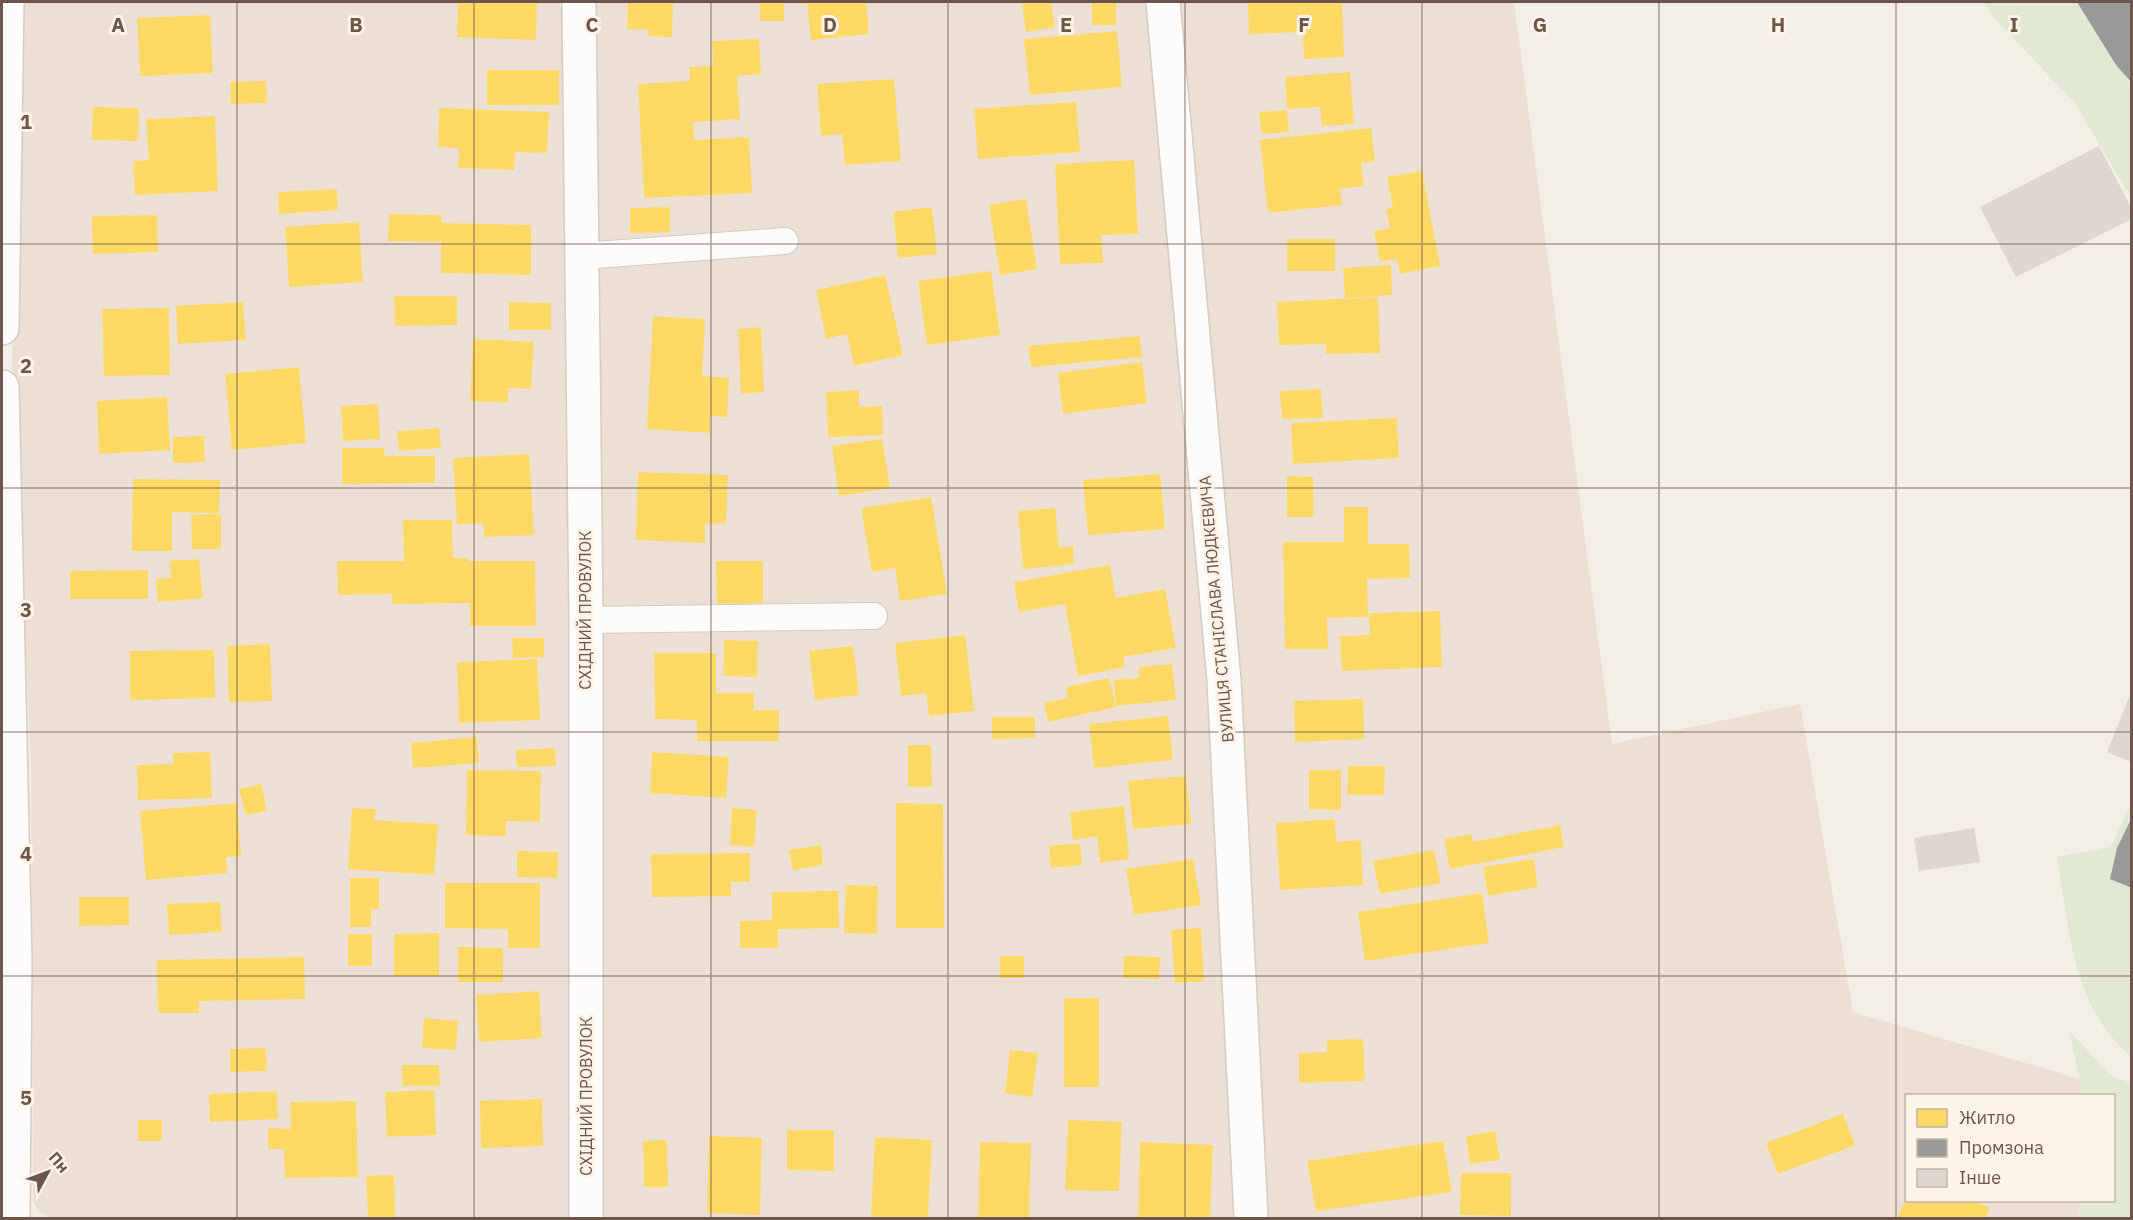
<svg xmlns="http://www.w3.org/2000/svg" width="2133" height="1220" viewBox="0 0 2133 1220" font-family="'IBM Plex Sans',sans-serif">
<rect width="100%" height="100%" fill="#f3eee7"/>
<g fill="#ece0d5">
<polygon points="23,2 565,2 572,619 574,1218 50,1218 38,1211 33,1201 31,763 12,359"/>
<polygon points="592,2 1151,2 1208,681 1238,1218 605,1218 600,1209"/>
<polygon points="1176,2 1514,2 1612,744 1800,704 1853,1012 2080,1079 2080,1095 1906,1096 1906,1200 2079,1201 2078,1218 1262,1218"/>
</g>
<g fill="#e1e9d3">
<polygon points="1984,2 2077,2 2116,65 2131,83 2131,198 2075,103 1994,18"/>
<path d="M2131,804V817L2117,848L2110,878L2131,888V1056C2072,1009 2069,925 2057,857L2111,847Z"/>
<polygon points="2069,1031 2114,1078 2131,1082 2131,1218 2078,1218 2079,1201 2114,1200 2114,1096 2080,1095 2080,1079"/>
</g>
<g fill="#ffd966">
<polygon points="458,2 537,2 536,40 457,37"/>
<polygon points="628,2 673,2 672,37 648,36 649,30 627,29"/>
<rect x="760" y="2" width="24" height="19"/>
<polygon points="807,2 866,2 869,34 811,40"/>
<polygon points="1022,2 1051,2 1055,27 1026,32"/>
<rect x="1092" y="2" width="24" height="23"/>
<polygon points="1248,2 1342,2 1344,57 1304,59 1303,32 1249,34"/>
<polygon points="210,15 213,73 140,76 137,18"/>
<polygon points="1117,31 1122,87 1030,95 1024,39"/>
<polygon points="759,39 761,74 737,76 740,119 693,122 694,140 749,137 752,193 644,198 638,84 690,81 689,67 713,66 712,41"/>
<rect x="487" y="70" width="72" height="35"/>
<polygon points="1350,72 1354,124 1322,126 1320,107 1287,109 1285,77"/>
<polygon points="894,79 901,161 845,165 842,134 821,136 817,84"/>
<polygon points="266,81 267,103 231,104 230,82"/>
<polygon points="1076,102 1080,152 978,159 974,109"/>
<polygon points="93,107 139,108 138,141 92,140"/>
<polygon points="439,108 549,112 547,153 515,152 514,170 458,168 459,148 438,147"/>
<polygon points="1287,110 1289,132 1262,134 1259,112"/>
<polygon points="215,116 218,191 135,195 133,161 149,160 146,119"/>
<polygon points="1371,128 1375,161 1361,163 1364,186 1340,189 1342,205 1268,213 1260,140"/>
<polygon points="1134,160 1138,234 1101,235 1103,263 1060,264 1055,164"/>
<polygon points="1422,171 1440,266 1400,274 1397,259 1380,262 1374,231 1390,228 1386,209 1393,208 1387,177"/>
<polygon points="337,189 338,210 279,214 278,192"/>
<polygon points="1026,199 1037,269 1000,275 989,205"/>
<polygon points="670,207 670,232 630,233 630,208"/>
<polygon points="932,207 937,254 898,258 893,212"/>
<polygon points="389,214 441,215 442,223 531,225 531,275 441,273 441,242 388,241"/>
<polygon points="157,215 158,252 93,254 92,216"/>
<polygon points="359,222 363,282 289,287 285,227"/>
<rect x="1287" y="239" width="48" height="32"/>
<polygon points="1391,265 1392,295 1345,298 1343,268"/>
<polygon points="991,271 1000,335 927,345 918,281"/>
<polygon points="885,275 903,355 854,366 847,334 826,339 816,290"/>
<polygon points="394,296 457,296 457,325 395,326"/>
<polygon points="1378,297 1380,353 1326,354 1326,344 1279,345 1277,302"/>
<polygon points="243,302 246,340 178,344 176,306"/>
<polygon points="509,302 551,303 551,330 509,330"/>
<polygon points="169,308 170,375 104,376 102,309"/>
<polygon points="653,316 705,319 702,376 729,378 727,417 710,416 710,433 647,429"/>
<polygon points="761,327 764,392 741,394 738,329"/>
<polygon points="1140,336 1142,357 1031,367 1028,346"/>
<polygon points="473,339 534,342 531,389 508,388 508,403 470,401"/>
<polygon points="1142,362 1147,403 1063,414 1058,373"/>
<polygon points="299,367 306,443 232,450 225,374"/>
<polygon points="1321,389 1323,418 1282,419 1280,391"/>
<polygon points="859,390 859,407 882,406 883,435 828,437 826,392"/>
<polygon points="167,397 170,450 99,454 97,401"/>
<polygon points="378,404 380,439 343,441 341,406"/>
<polygon points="1397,418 1399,458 1293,464 1291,423"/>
<polygon points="439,428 441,448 399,451 397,431"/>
<polygon points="204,436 205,462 173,463 173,437"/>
<polygon points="882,439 890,488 839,496 832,446"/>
<polygon points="342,448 384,448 385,456 435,456 435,483 342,484"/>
<polygon points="529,454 534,535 484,537 483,523 457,525 453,458"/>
<polygon points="638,472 728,475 726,524 705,523 705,543 636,540"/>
<polygon points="1160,474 1165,529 1088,535 1083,480"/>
<polygon points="1287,476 1313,477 1314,517 1287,517"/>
<polygon points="133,479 220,480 219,513 172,512 172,551 132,551"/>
<polygon points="931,497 947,594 900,601 895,568 872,572 861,508"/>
<polygon points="1344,507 1368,507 1368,544 1409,544 1410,578 1367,579 1368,617 1327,618 1328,649 1285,649 1283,542 1344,542"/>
<polygon points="1055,508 1059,548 1073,546 1074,564 1023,569 1018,511"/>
<polygon points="221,514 221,549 192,549 191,515"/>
<polygon points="403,520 452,520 453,558 469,558 469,561 535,561 536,626 470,626 470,603 392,604 392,594 338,595 337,561 404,561"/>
<polygon points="199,559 203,598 158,602 156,579 171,578 170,561"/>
<polygon points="716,561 763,561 763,603 717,604"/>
<polygon points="1110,565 1116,598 1165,589 1176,648 1123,657 1125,667 1078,676 1065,604 1019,612 1014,582"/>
<polygon points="148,570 148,599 70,599 70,571"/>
<polygon points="1440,611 1442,667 1342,671 1340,636 1370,635 1369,613"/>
<polygon points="965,635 974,711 929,716 926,693 901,696 895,643"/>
<polygon points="512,638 544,638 544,657 513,658"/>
<polygon points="724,640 758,641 757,677 723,676"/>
<polygon points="270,644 272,701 229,702 227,646"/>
<polygon points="853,646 859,695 815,700 809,651"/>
<polygon points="214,650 215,698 130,700 130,651"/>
<polygon points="654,653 716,653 716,693 754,693 754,710 779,710 779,741 697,741 697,720 655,719"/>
<polygon points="537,659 540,720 459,723 457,662"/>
<polygon points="1172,664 1176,700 1116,706 1114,680 1139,678 1139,667"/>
<polygon points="1109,678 1116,707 1048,722 1044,703 1068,698 1066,687"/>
<polygon points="1363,699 1364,739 1295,742 1294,701"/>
<polygon points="1168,716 1173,760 1094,768 1089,724"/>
<polygon points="992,717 1035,717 1035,738 992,739"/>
<polygon points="477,737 479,763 413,768 411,743"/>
<polygon points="908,745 931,745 932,787 908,787"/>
<polygon points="555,748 556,766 517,767 516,750"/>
<polygon points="210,752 212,798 138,800 137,765 173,764 173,753"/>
<polygon points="652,752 729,757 726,798 650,793"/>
<polygon points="1348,766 1385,766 1384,795 1347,795"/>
<polygon points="467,770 541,771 540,822 506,821 506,836 466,835"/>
<polygon points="1309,770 1341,770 1341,810 1309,809"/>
<polygon points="1186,776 1191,824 1133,829 1128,781"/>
<polygon points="261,784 267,811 246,815 239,789"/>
<polygon points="237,803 241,856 226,857 227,873 146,880 140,811"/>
<polygon points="896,803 943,804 944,928 896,928"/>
<polygon points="1124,806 1129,859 1100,863 1097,836 1073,840 1070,812"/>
<polygon points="352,808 376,809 374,820 438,824 434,875 348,869"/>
<polygon points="732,808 757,810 754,847 730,845"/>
<polygon points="1335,819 1336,842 1361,840 1363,885 1280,890 1276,823"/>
<polygon points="1560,825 1564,847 1450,869 1444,839 1472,834 1473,842"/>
<polygon points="1080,843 1082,865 1051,868 1049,846"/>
<polygon points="821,845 823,865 793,870 789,850"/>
<polygon points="1434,850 1441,883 1380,894 1373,861"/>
<polygon points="517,851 558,852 558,878 517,877"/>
<polygon points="750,853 750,882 731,882 731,896 652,897 651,854"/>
<polygon points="1193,859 1201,905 1134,915 1126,869"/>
<polygon points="1534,859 1538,887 1488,896 1483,867"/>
<polygon points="350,878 379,878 379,909 371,909 371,927 350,927"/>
<polygon points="445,883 540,883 540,948 508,948 508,929 445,928"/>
<polygon points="846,885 878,886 877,934 844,933"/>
<polygon points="838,891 839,928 778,929 778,948 740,948 740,921 772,920 772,892"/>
<polygon points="1482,893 1489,943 1365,961 1358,912"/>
<polygon points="79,897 129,897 129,925 79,926"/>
<polygon points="220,902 222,932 169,935 167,904"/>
<polygon points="1201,928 1204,981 1175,983 1171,930"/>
<polygon points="439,933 439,976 394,976 394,934"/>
<rect x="348" y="934" width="24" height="32"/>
<polygon points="458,947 503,948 503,982 458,982"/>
<rect x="1000" y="956" width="24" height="22"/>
<polygon points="1124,956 1160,957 1159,979 1123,978"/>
<polygon points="304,957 305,999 199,1001 199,1013 158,1013 157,960"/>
<polygon points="539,991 542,1038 479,1042 476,995"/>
<rect x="1064" y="998" width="35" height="89"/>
<polygon points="424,1018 458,1021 456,1050 422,1048"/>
<polygon points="1363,1039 1365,1081 1299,1083 1299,1053 1327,1052 1327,1040"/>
<polygon points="266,1048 267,1071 230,1072 230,1049"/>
<polygon points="1010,1050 1038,1053 1032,1097 1005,1093"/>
<polygon points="402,1065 439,1065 440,1086 402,1086"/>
<polygon points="434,1090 436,1135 387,1137 385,1092"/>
<polygon points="277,1091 278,1119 210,1122 209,1094"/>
<polygon points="542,1099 543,1146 481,1148 480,1101"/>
<polygon points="356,1101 358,1177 285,1178 284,1149 268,1149 268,1128 291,1129 290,1102"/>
<polygon points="1843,1114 1855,1145 1778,1174 1766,1143"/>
<rect x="138" y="1120" width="24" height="21"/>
<polygon points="1068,1120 1122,1122 1119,1191 1065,1190"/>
<polygon points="787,1130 834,1130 834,1171 787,1170"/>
<polygon points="1495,1131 1500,1160 1470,1164 1466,1136"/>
<polygon points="709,1136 762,1138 760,1215 707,1213"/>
<polygon points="875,1137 932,1140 928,1218 871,1218"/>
<polygon points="667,1140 668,1187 644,1187 643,1141"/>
<polygon points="1443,1141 1452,1192 1316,1211 1307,1161"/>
<polygon points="980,1142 1031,1143 1029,1218 978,1218"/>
<polygon points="1140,1142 1213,1145 1210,1218 1138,1218"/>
<polygon points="1461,1173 1511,1173 1511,1216 1460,1215"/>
<polygon points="394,1175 395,1218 368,1218 366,1176"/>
<polygon points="1906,1200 1975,1200 1990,1209 1985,1218 1897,1218"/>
</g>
<g fill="#999">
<polygon points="2077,2 2132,2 2132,83 2116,65"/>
<polygon points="2132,817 2132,888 2110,879 2117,848"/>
</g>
<g fill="#dfd6d0">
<polygon points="2099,146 2132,209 2132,219 2016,277 1980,207"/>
<polygon points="2131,693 2132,693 2132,762 2107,752"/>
<polygon points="1974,828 1980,862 1919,871 1914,838"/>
</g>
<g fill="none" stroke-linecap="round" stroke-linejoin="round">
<g stroke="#d2cbc6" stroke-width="28">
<g id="service">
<polyline points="582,256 785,241"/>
<polyline points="586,620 874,616"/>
</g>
</g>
<g stroke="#d2cbc6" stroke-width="36">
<g id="minor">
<polyline points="579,2 586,620 586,1218"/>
<polyline points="1163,2 1224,680 1251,1218"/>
</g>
</g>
<g stroke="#d2cbc6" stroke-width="36">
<g id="tertiary">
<polyline points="2,328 7,2"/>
<polyline points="2,387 15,960 13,1218"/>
</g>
</g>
<use href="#service" stroke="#fdfcfb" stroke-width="26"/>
<use href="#minor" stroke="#fdfcfb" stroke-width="33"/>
<use href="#tertiary" stroke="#fdfcfb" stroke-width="33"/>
</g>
<path fill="none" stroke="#6e554b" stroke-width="1.5" stroke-opacity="0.55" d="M237,2V1218M474,2V1218M711,2V1218M948,2V1218M1185,2V1218M1422,2V1218M1659,2V1218M1896,2V1218M2,244H2132M2,488H2132M2,732H2132M2,976H2132"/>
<g text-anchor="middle" stroke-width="6" stroke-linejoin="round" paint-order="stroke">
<g font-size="16" fill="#6e554b" stroke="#fdf3e7">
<text transform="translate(1216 609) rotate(-95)" y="6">ВУЛИЦЯ СТАНІСЛАВА ЛЮДКЕВИЧА</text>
<text transform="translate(585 610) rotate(-90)" y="6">СХІДНИЙ ПРОВУЛОК</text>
<text transform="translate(586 1096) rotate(-90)" y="6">СХІДНИЙ ПРОВУЛОК</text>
</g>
</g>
<g font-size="20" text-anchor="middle" font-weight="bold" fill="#6e554b" stroke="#fdf3e7" stroke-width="6" stroke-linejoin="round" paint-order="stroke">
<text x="118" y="32">A</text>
<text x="356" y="32">B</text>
<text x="592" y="32">C</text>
<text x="830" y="32">D</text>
<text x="1066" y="32">E</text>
<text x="1304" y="32">F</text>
<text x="1540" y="32">G</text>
<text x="1778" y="32">H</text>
<text x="2014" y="32">I</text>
<text x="26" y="129">1</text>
<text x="26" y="373">2</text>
<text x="26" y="617">3</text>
<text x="26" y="861">4</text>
<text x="26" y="1105">5</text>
</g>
<rect width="2133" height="1220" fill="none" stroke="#6e554b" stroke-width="6"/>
<rect x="1905" y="1094" width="210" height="108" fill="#fdf3e7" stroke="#c4b4a9" stroke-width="1.5"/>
<rect x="1917" y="1109" width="30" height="18" fill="#ffd966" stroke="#c4b4a9" stroke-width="1.5"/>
<text x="1959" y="1124" font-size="18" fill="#6e554b">Житло</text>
<rect x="1917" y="1139" width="30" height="18" fill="#999999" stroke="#c4b4a9" stroke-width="1.5"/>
<text x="1959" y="1154" font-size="18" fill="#6e554b">Промзона</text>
<rect x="1917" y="1169" width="30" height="18" fill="#dfd6d0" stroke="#c4b4a9" stroke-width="1.5"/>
<text x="1959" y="1184" font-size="18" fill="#6e554b">Інше</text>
<g transform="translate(48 1172) rotate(49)" stroke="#fdf3e7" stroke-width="4.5" paint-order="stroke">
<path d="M0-4.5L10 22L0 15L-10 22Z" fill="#6e554b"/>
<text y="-9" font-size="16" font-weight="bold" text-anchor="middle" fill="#6e554b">Пн</text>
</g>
</svg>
